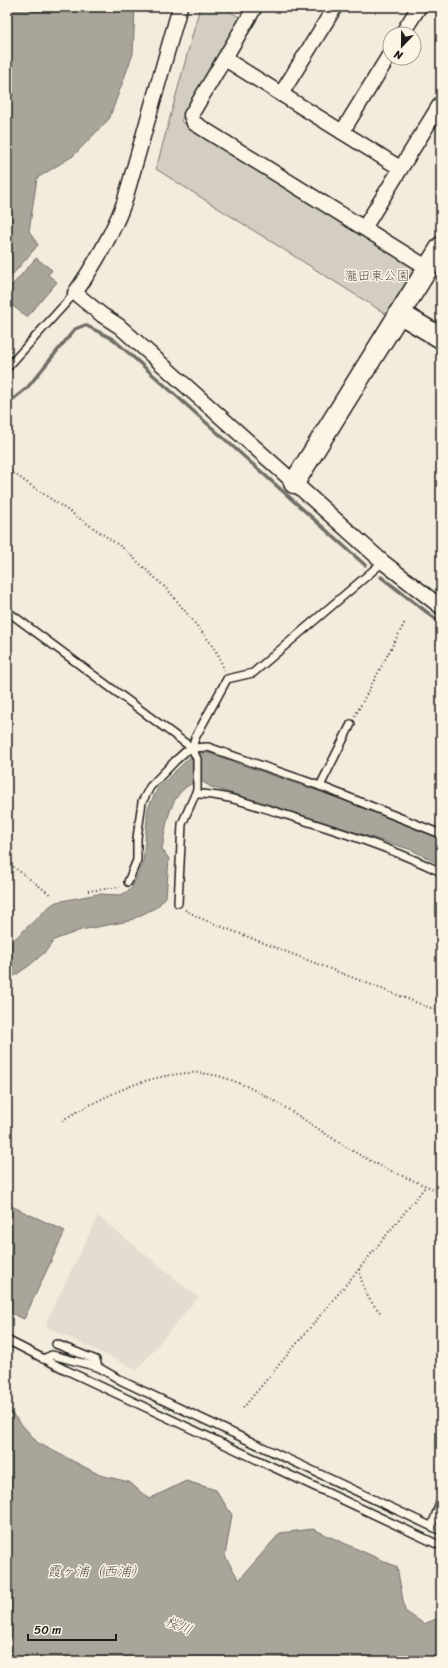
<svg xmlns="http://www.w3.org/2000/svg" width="448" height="1668" viewBox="0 0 448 1668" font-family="Sriracha,'Klee One',sans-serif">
<rect width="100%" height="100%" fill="#f3ecdd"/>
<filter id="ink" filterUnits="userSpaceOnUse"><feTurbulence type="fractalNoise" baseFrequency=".025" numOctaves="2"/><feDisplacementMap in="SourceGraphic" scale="8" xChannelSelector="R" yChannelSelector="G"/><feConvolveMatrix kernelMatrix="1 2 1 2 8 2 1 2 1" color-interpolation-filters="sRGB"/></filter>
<g filter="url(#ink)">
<polygon fill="#e3ddcf" points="98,1216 198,1297 137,1370 49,1328 46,1322"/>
<polygon fill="#d3cec1" stroke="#78756e" points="200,7 222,7 241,18 181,121 416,267 386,314 156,169"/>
<g fill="#aaa59b" stroke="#716e68">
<polygon points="7,7 135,7 133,54 109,119 73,156 37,178 29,231 38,245 7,281"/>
<polygon points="36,258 52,270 48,275 57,282 27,317 13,306 7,306 7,291"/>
<path d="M205,752L344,800L441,839V865L412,850L211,787L203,782C199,783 194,783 191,784C168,796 166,828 162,849L169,859L166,897L157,907L129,921L81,930L54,940L46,951L30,965L7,981V946L50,906L56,902L98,894L121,895L131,889L143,864L148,808L158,788L191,756Z"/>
<polygon points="7,1204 65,1231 24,1319 7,1311"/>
<polygon points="7,1408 38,1443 100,1475 129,1482 149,1499 186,1481 216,1490 232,1515 225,1556 239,1580 280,1533 313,1529 397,1567 405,1611 424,1624 441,1617 441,1661 7,1661"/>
</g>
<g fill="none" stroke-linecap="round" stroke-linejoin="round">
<g stroke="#716e68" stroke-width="3.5">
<polyline points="7,404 27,388 75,329 85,325 113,339 365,565"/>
<polyline points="381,577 441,623"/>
</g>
<g stroke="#1c1c1c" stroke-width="10">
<g id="lane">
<polyline points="7,368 75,293"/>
<polyline points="7,611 192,748 197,759 197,790 182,824 178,903"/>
<polyline points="192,748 195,738 227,679 253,673 383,562"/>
<polyline points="320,786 351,724"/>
<path d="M197,794C225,794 253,805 280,813C335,830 389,847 441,872"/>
<polyline points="128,882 137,860 137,838 142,802 150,787 175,761 185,752 192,748 208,747 320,786 441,834"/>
<polyline points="7,1340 66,1370 441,1546"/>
<polyline points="56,1344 96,1360 98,1367"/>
<polyline points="43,1359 52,1355 98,1367 122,1381 441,1531"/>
<polyline points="432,1526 441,1499"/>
</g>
</g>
<g stroke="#1c1c1c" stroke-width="17">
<g id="street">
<path d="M180,7L124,203C112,235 95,264 75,293L102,315L119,326L383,562L441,607"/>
<polyline points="255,7 191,115 194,123 428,268"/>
<polyline points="402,34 419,7"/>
<polyline points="225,59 400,168"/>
<polyline points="281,94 335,7"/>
<polyline points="342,132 390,54"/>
<polyline points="364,228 441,103"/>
</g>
</g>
<g stroke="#1c1c1c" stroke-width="23">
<g id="secondary">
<polyline points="399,313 441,338"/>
<polyline points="294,483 441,247"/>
</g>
</g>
<g stroke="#1c1c1c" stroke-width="2" stroke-dasharray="1 3" stroke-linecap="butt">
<polyline points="7,469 123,548 169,591 209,641 219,656 224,670"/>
<polyline points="355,716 405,622"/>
<polyline points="7,862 51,895"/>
<polyline points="88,891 120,887"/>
<polyline points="185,910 202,919 441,1012"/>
<path d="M62,1120C105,1097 138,1077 188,1073C241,1069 304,1122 348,1148C377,1166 409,1179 441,1192"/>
<path d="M359,1269C363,1290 367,1299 382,1314"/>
<polyline points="243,1408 359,1269 426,1186"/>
</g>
<use href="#lane" stroke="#fcf5e5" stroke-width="7"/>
<use href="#street" stroke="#fcf5e5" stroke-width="14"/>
<use href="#secondary" stroke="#fcf5e5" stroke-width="20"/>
</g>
</g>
<g text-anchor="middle" stroke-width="3" stroke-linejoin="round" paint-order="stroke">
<g font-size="13" fill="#53514e" stroke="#fcf5e5">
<text x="377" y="280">瀧田東公園</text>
</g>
<g font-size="14" font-style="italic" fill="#55534f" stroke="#fcf5e5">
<text x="96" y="1576">霞ヶ浦（西浦）</text>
<text transform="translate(179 1625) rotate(23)" y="5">桜川</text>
</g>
</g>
<rect width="448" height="1668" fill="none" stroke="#fcf5e5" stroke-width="24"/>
<rect x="12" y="12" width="424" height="1644" fill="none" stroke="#1c1c1c" stroke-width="1.5" filter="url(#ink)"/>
<g transform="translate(402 46) rotate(202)"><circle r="19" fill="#fcf5e5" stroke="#a29e95"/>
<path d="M0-3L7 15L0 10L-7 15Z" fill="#1c1c1c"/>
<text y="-6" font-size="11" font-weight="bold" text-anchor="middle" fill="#1c1c1c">N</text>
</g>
<path d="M28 1634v6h88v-6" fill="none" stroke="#1c1c1c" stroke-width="2"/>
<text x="34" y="1634" font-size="12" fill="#1c1c1c" stroke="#fcf5e5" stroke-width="3" paint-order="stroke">50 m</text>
</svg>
